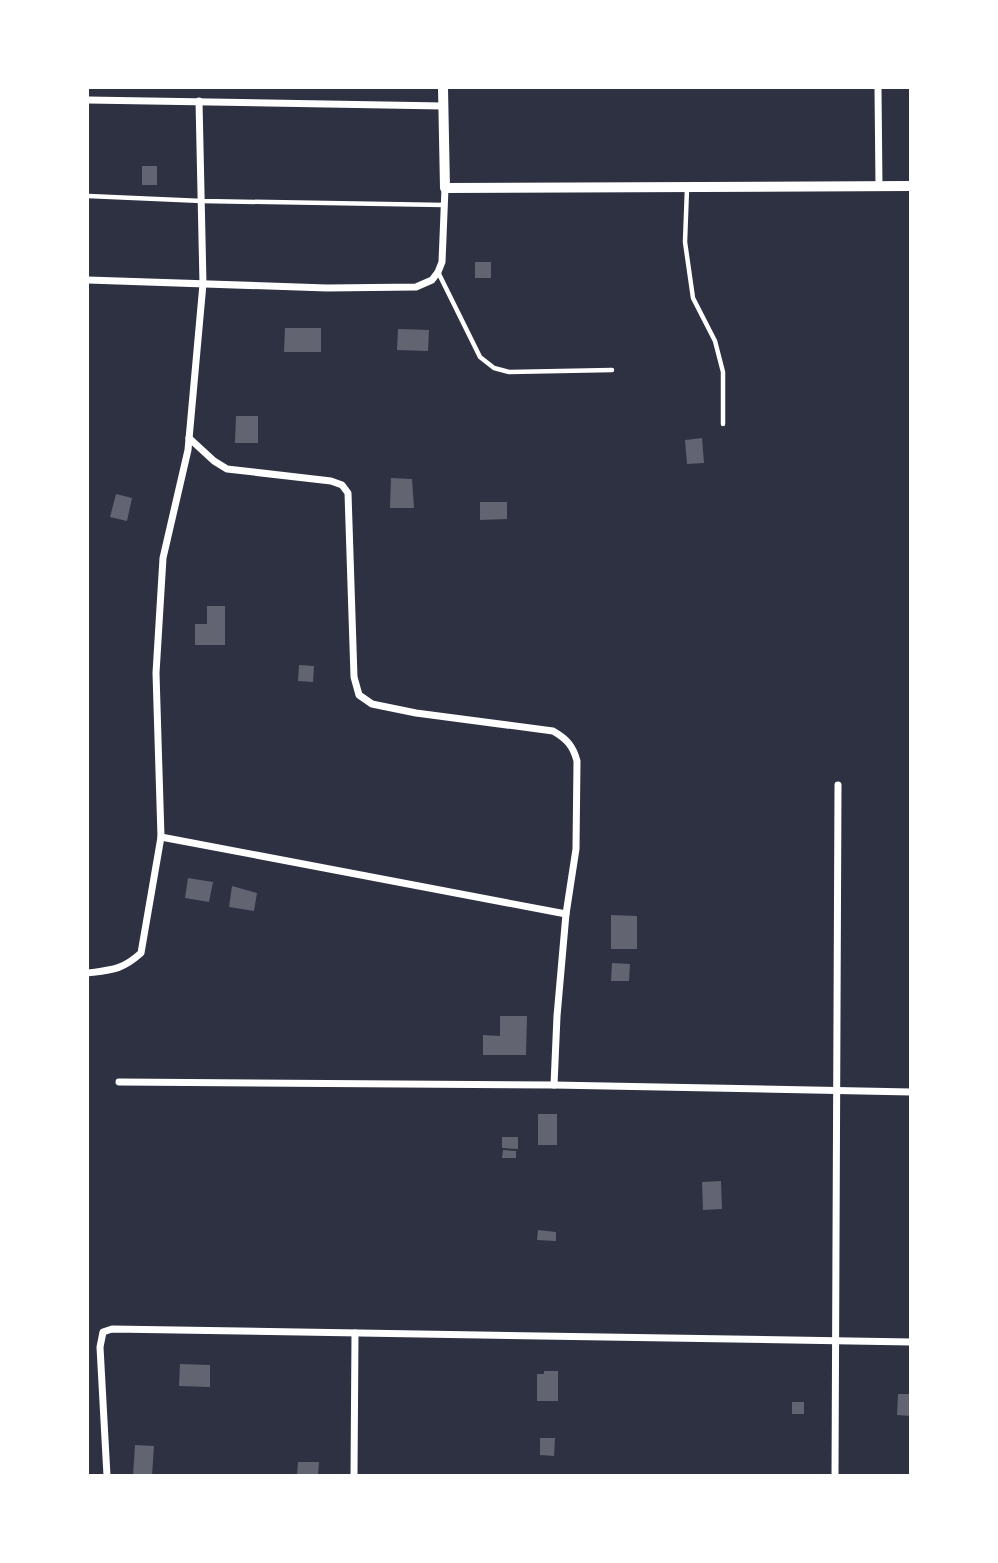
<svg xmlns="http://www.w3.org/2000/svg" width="998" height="1563" viewBox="0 0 998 1563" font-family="'PT Sans',sans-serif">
<rect width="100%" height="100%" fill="#2d3142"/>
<g fill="#626471">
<rect x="142" y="166" width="15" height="19"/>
<rect x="475" y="262" width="16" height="16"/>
<polygon points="285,328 321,328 321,352 284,352"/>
<polygon points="398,329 429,330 428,351 397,350"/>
<polygon points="236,416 258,416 258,443 235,443"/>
<polygon points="702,438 704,463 687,464 685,440"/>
<polygon points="391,478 412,479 414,508 390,508"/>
<polygon points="116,494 132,498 127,521 110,517"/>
<polygon points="480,502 507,502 507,519 480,520"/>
<polygon points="207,606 225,606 225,645 195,645 195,624 207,624"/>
<polygon points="299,665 314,666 313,682 298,681"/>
<polygon points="188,878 213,882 209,902 185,898"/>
<polygon points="232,886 257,893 254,911 229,907"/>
<polygon points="611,915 637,916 637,949 611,949"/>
<polygon points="612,963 630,964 629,981 611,981"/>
<polygon points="500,1016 527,1016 526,1055 483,1055 483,1035 500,1036"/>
<rect x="538" y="1114" width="19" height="31"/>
<polygon points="502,1137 518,1137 518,1149 502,1148"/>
<polygon points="503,1150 516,1151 516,1158 502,1158"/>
<polygon points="721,1181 722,1209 703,1210 702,1182"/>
<polygon points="538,1230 556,1232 556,1241 537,1240"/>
<polygon points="180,1364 210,1365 210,1387 179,1386"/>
<polygon points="544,1371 558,1371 558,1401 537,1401 537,1374 544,1374"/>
<polygon points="898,1394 911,1394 911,1416 897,1415"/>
<rect x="792" y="1402" width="12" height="12"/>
<polygon points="540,1438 555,1438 554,1456 540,1455"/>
<polygon points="135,1445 154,1446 152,1476 133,1476"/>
<polygon points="298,1462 319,1462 318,1476 297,1476"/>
</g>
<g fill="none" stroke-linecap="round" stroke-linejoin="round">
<g stroke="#fff" stroke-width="4.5">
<polyline points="687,188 685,242 693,298 715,341 723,372 723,424"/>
<polyline points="88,196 202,201 444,205"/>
<polyline points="438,272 480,357 494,368 509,372 612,370"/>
</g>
<g stroke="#fff" stroke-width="7">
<polyline points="878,88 879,187"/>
<polyline points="88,100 443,106"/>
<polyline points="88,280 327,288 416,287 432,280 438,272 442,262 445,188"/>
<path d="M189,438L214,461L227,469L331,481L342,485L348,493L354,677L359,695L372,704L416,713L553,731C567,739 573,746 577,761L576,849L566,914L557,1016L554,1085"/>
<polyline points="161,837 566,914"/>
<path d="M88,973C112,970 122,970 141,953L161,837L156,673L163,558L188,450L203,284L199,101"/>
<polyline points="119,1082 554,1085 911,1092"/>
<polyline points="107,1476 100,1347 103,1332 112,1329 911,1342"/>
<polyline points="354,1476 355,1333"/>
<polyline points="835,1476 838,785"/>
</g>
<polyline stroke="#fff" stroke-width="10" points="443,88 445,188 911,186"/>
</g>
<rect width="998" height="1563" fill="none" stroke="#ffffff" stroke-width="178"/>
</svg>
